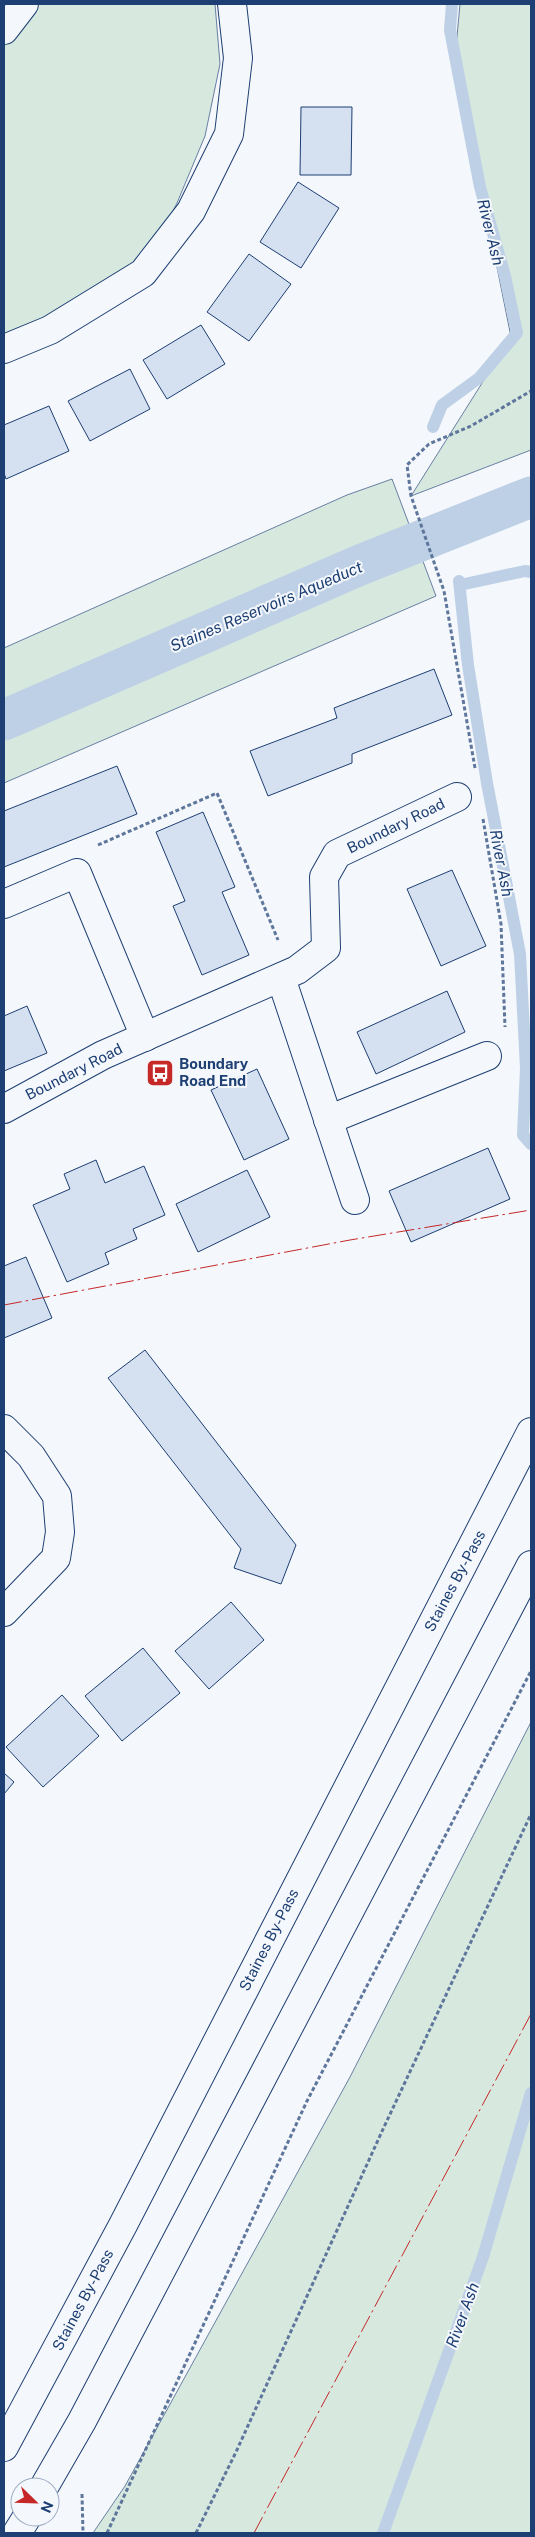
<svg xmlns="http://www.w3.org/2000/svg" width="535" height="2537" viewBox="0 0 535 2537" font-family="'Public Sans',sans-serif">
<rect width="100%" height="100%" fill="#f4f7fb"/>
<g fill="#d7e8df" stroke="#687fa3">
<polygon points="24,4 215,4 220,64 205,136 177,203 143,273 4,349 4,30"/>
<polygon points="460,4 531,4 531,450 411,496 511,337 455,58"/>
<polygon points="392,479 436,596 4,783 4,648 347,495"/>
<polygon points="531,1722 531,2533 93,2533 125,2486 350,2077"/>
</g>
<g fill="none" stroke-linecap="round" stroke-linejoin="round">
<g stroke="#bed0e5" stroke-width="12">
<polyline points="433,427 442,405 479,378 517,333 505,276 480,187 450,30 452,4"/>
<polyline points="459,581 468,665 487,783 520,954 526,1068 523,1135 531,1144"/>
<polyline points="460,585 525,571 531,572"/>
<polyline points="383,2533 483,2257 531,2093"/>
</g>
<polyline stroke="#bed0e5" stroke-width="41" points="4,720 360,565 531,497"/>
</g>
<g fill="#d5e0f0" stroke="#1d3f73">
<polygon points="301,107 352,107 351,175 300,175"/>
<polygon points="298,182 339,208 301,268 260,242"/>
<polygon points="249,254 291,284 249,341 207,312"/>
<polygon points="201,325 225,364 167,399 143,360"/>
<polygon points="130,369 150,409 90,441 68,401"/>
<polygon points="49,406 69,451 6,479 4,473 4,425"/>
<polygon points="434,669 452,715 352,754 352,763 268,796 250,751 337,718 334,708"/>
<polygon points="117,766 137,814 4,867 4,811"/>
<polygon points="203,812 235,887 222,892 249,955 202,975 173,906 185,901 156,832"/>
<polygon points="452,870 486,946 441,966 407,889"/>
<polygon points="447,991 465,1032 376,1074 357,1032"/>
<polygon points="27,1006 47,1053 4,1071 4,1016"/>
<polygon points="257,1069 289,1139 244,1160 211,1090"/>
<polygon points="488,1148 510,1199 411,1242 389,1191"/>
<polygon points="96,1160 105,1183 144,1166 165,1215 133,1229 137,1239 105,1253 109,1264 67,1282 33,1205 70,1189 64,1174"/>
<polygon points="247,1170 270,1217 198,1252 176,1204"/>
<polygon points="26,1257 52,1318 4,1338 4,1266"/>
<polygon points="145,1350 296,1545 281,1584 234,1568 241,1549 108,1378"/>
<polygon points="231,1602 264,1640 209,1689 175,1651"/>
<polygon points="143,1648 180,1693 122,1741 85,1696"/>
<polygon points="62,1695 99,1736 43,1787 6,1747"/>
<polygon points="4,1773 14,1782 4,1794"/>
</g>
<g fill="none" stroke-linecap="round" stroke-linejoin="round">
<g stroke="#1d3f73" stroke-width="30">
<g id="minor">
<polyline points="4,30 24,4"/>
<polyline points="4,349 50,330 143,273 191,211 229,134 238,58 232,4"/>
<polyline points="4,904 77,873 145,1037"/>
<polyline points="281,978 355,1200"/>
<polyline points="4,1109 103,1055 297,970 326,948 324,877 337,854 457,797"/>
<polyline points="328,1120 487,1056"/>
<polyline points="4,1429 31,1456 57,1496 60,1532 56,1558 4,1612"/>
</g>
</g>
<g stroke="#1d3f73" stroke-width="30">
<g id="trunk">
<polyline points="4,2447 123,2225 531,1432"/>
<polyline points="44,2487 82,2421 531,1565"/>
<polyline points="17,2533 27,2517"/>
</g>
</g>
<g stroke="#5e769c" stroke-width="3" stroke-dasharray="4 2.5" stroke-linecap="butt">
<polyline points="475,768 444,591 411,496 407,465 429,444 471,426 531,391"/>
<polyline points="483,819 501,924 505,1027"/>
<polyline points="98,845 217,793 278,940"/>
<polyline points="82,2494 83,2533"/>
<polyline points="107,2533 307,2101 531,1671"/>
<polyline points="196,2533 236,2452 384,2127 531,1814"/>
</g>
<use href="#minor" stroke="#f4f7fb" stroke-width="28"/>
<use href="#trunk" stroke="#f4f7fb" stroke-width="28"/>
<g stroke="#c62828" stroke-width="1" stroke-dasharray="18 4 2.5 4" stroke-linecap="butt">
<polyline points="4,1305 350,1240 531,1210"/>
<polyline points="254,2533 531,2014"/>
</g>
</g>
<defs>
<g id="bus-square" transform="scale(1.4375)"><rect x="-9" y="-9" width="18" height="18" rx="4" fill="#c62828" stroke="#f4f7fb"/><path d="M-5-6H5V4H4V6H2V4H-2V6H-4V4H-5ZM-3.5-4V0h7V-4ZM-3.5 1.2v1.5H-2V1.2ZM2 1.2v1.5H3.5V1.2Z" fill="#fff"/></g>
</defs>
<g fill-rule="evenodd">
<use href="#bus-square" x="160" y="1073"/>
</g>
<g text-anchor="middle" stroke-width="4" stroke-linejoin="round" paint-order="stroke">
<g font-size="15" fill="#1d3f73" stroke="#f4f7fb">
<text transform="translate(396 826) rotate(-26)" y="5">Boundary Road</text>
<text transform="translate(74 1072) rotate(-27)" y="5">Boundary Road</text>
<text transform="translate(455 1581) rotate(-62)" y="5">Staines By-Pass</text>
<text transform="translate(269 1940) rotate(-63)" y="5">Staines By-Pass</text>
<text transform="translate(83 2300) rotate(-62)" y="5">Staines By-Pass</text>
</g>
<g font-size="15" font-weight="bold" fill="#1d3f73" stroke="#f4f7fb" text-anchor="start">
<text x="179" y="1069">Boundary<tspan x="179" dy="17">Road End</tspan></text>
</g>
<g font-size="16" font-style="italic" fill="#1d3f73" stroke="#f4f7fb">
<text transform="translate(491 232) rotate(76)" y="6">River Ash</text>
<text transform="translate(266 606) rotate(-23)" y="6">Staines Reservoirs Aqueduct</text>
<text transform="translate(502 863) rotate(79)" y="6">River Ash</text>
<text transform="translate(462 2315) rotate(-70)" y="6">River Ash</text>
</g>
</g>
<rect width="535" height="2537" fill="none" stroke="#1d3f73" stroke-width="10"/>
<g transform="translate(35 2502) rotate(113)"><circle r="24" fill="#f4f7fb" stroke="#9eadc5"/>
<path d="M0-4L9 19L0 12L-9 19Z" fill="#c62828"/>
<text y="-8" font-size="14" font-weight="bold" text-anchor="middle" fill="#1d3f73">N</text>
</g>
</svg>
